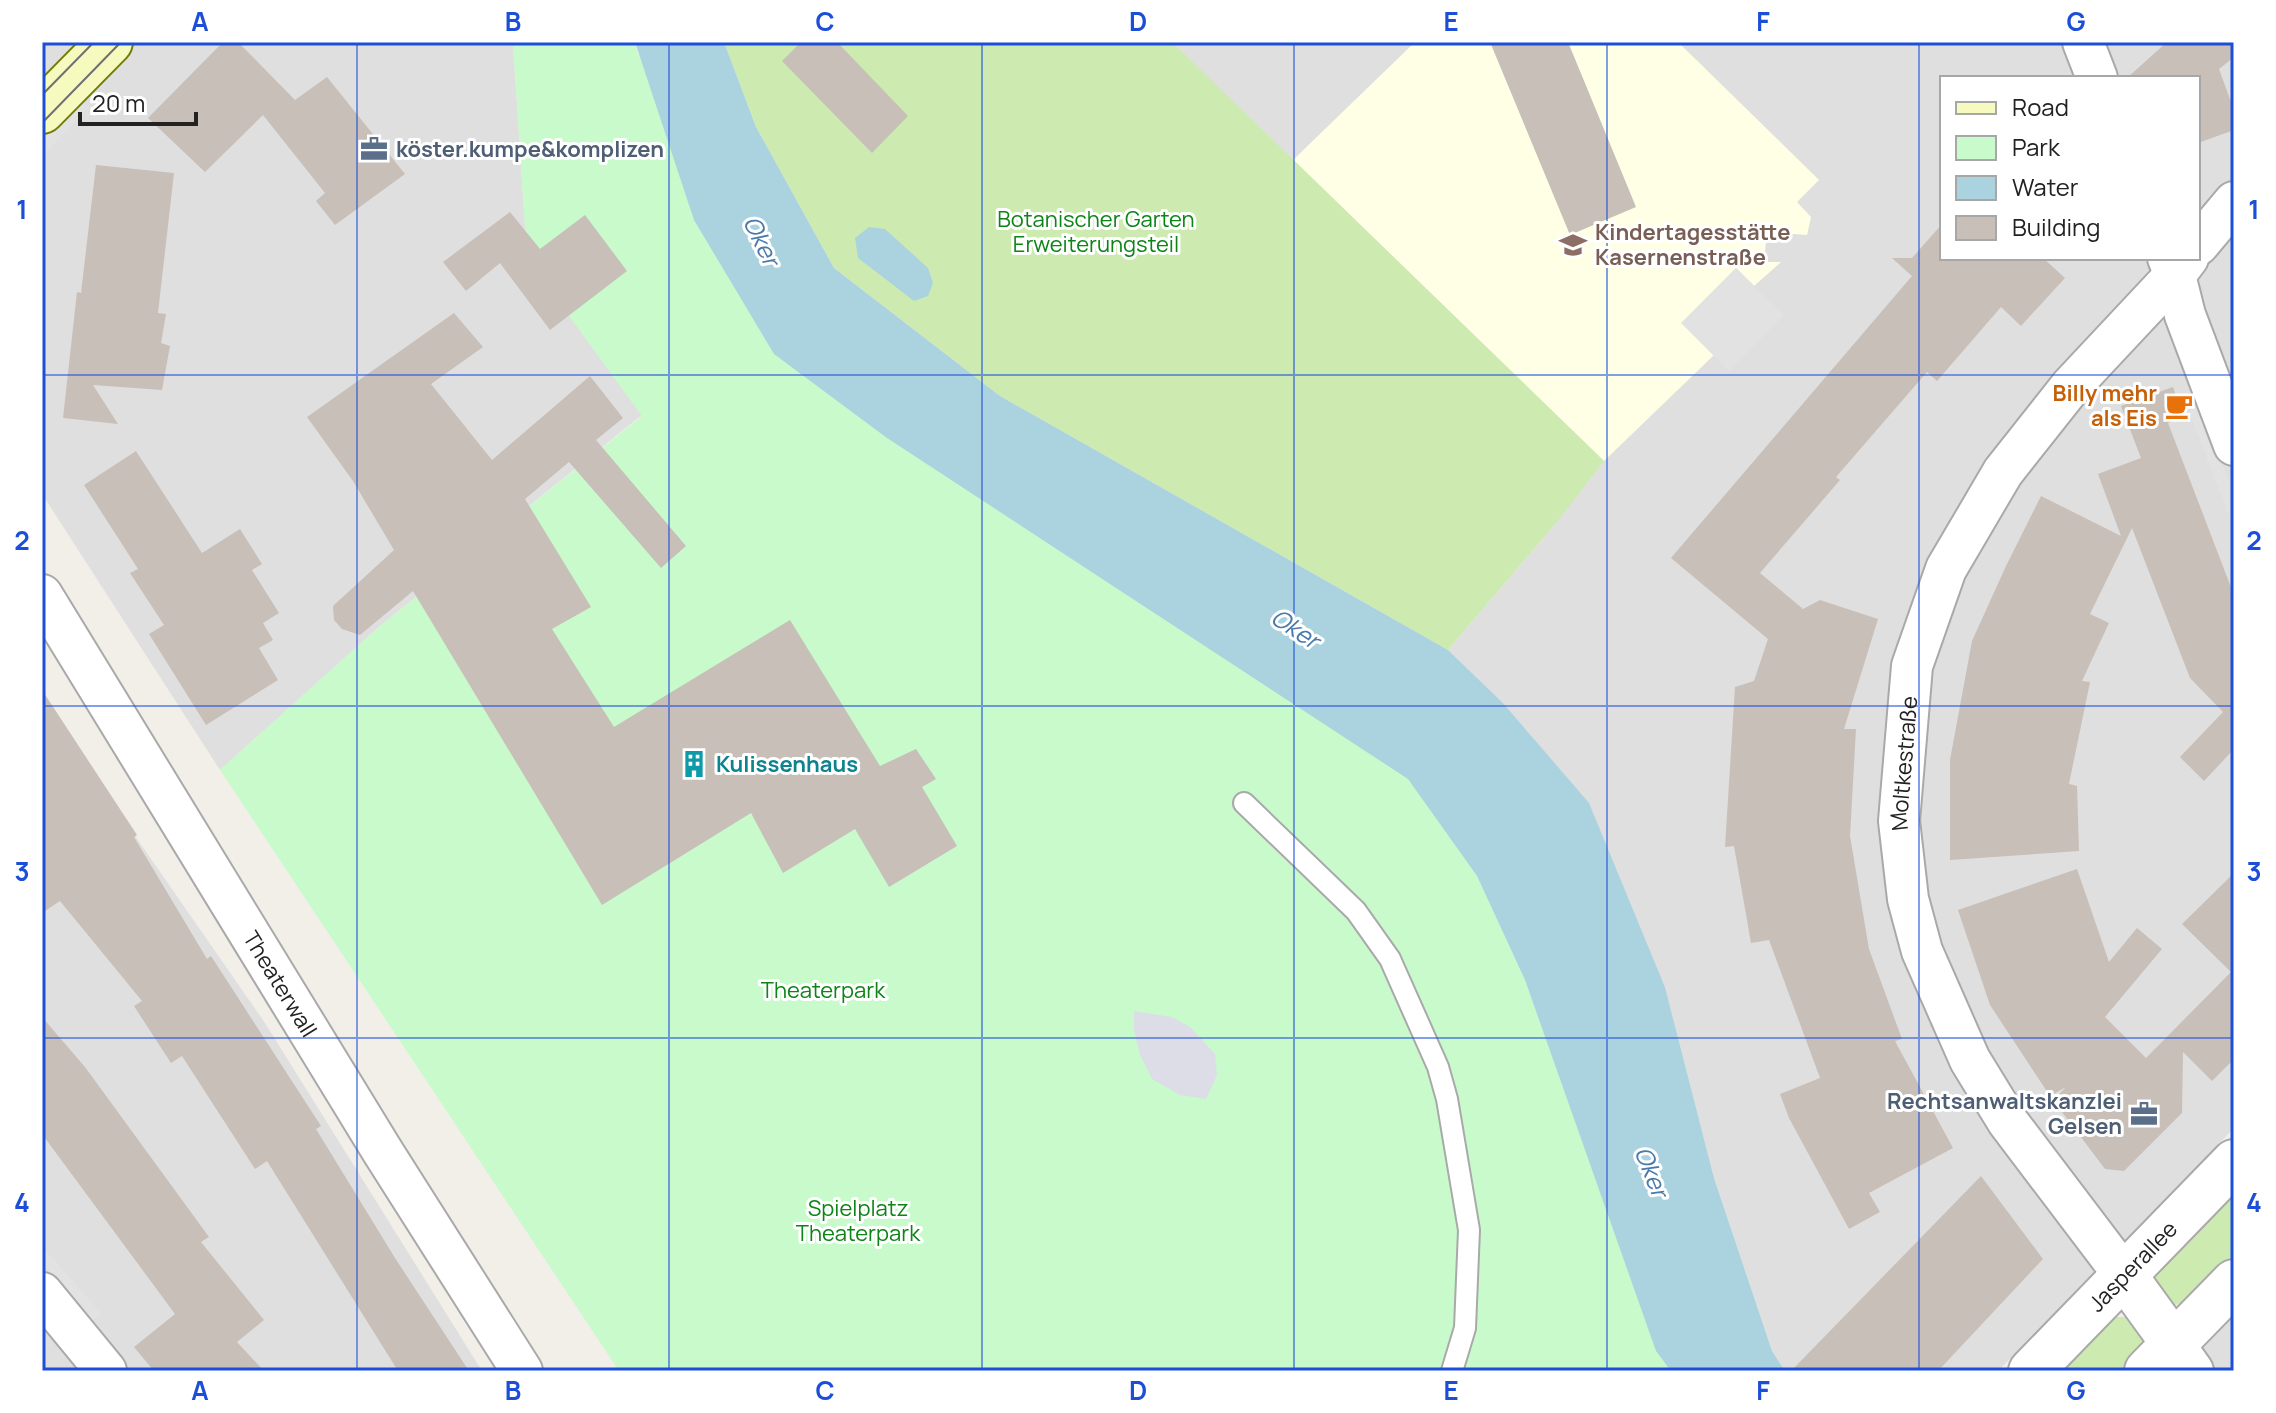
<svg xmlns="http://www.w3.org/2000/svg" width="2276" height="1413" viewBox="0 0 2276 1413" font-family="Manrope,sans-serif">
<rect width="100%" height="100%" fill="#f2efe9"/>
<g fill="#e0dfdf" fill-rule="evenodd">
<polygon points="42,42 513,42 527,258 642,415 380,626 220,770 42,494"/>
<path d="M1172,42H2234V1128L1998,1371H1785L1772,1351L1714,1178L1665,987L1589,804L1503,703L1448,650L1556,523ZM1942,78H2198V258H1942Z"/>
<polygon points="42,702 265,1023 482,1371 42,1371"/>
<polygon points="2234,1314 2234,1371 2178,1371"/>
</g>
<polygon fill="#ffffe5" points="1415,42 1678,42 1819,180 1797,202 1811,217 1807,235 1767,232 1764,262 1781,262 1754,286 1736,268 1682,323 1714,355 1604,461 1293,160"/>
<g fill="#cdebb0">
<polygon points="724,42 1172,42 1604,461 1556,523 1448,650 1000,396 834,268 756,127"/>
<polygon points="2234,1188 2234,1258 2195,1298 2173,1306 2152,1285 2157,1268"/>
<path d="M2116,1317H2128C2148,1342 2148,1347 2124,1371H2058L2107,1321Z"/>
</g>
<polygon fill="#c8facc" points="513,42 635,42 638,54 887,438 1408,778 1477,876 1525,980 1660,1352 1673,1371 619,1371 220,770 380,626 642,416 527,258"/>
<g fill="#e2e2e2">
<polygon points="78,98 89,107 42,157 42,138"/>
<polygon points="1736,268 1784,315 1729,371 1681,323"/>
<polygon points="2198,400 2234,494 2234,528 2189,412"/>
<polygon points="42,1246 102,1314 92,1322 42,1264"/>
</g>
<polygon fill="#dddde8" points="1134,1011 1172,1017 1190,1027 1215,1054 1217,1075 1206,1099 1180,1095 1152,1079 1140,1055 1134,1030"/>
<g fill="#aad3df">
<polygon points="635,42 724,42 756,127 834,268 1000,396 1448,650 1503,703 1589,803 1665,987 1714,1178 1772,1351 1785,1371 1671,1371 1656,1351 1525,980 1477,876 1408,779 887,438 774,354 694,220"/>
<polygon points="869,227 885,229 928,268 933,283 928,296 914,301 858,258 855,238"/>
</g>
<g fill="#c7bfb8">
<polygon points="223,42 238,42 295,100 327,77 405,174 335,225 316,201 325,193 263,115 205,172 148,118"/>
<polygon points="801,42 837,42 908,116 872,153 782,61"/>
<polygon points="1490,42 1568,42 1636,207 1570,235"/>
<polygon points="2167,42 2234,42 2234,57 2219,69 2234,110 2234,130 2198,143 2198,78 2127,78"/>
<polygon points="96,165 174,173 158,313 166,314 161,343 170,346 162,390 93,385 118,424 63,418 77,292 81,293"/>
<polygon points="510,212 540,249 585,215 627,271 550,330 500,263 466,291 443,262"/>
<polygon points="1942,224 1942,258 2043,258 2065,278 2021,326 2001,307 1937,381 1927,372 1836,477 1840,480 1760,573 1803,609 1820,600 1878,619 1844,729 1856,729 1850,836 1869,949 1902,1039 1895,1041 1953,1148 1869,1193 1880,1212 1849,1229 1789,1118 1780,1094 1820,1078 1769,940 1751,943 1734,846 1725,847 1735,687 1754,681 1768,639 1671,558 1912,276 1892,258 1912,258"/>
<polygon points="454,313 483,347 431,384 492,460 590,376 623,418 596,440 686,546 661,568 569,462 525,499 591,607 552,629 614,727 790,620 880,766 916,749 936,779 922,787 957,846 889,887 855,829 783,873 751,813 602,905 413,591 360,635 342,629 334,620 333,606 394,550 353,481 307,417"/>
<polygon points="2173,387 2183,417 2168,423 2234,595 2234,749 2204,781 2180,757 2223,712 2190,678 2132,528 2090,614 2109,623 2082,681 2090,682 2069,784 2077,786 2079,851 1950,860 1950,760 1972,641 2006,566 2041,496 2121,536 2098,474 2141,458 2121,406"/>
<polygon points="136,451 202,553 240,529 262,564 252,570 279,613 263,623 273,640 259,648 278,680 206,725 149,634 164,625 130,573 138,569 84,485"/>
<polygon points="42,690 137,835 134,837 207,959 211,956 321,1126 316,1129 395,1258 469,1371 398,1371 267,1161 255,1169 182,1056 171,1063 134,1006 142,1001 60,901 42,913"/>
<polygon points="2077,869 2109,962 2137,928 2162,949 2105,1017 2146,1058 2231,972 2182,924 2234,873 2234,1059 2212,1081 2183,1052 2182,1113 2124,1171 2105,1169 2053,1100 2066,1087 2050,1096 1990,1005 1958,910"/>
<polygon points="42,1017 85,1067 209,1237 201,1242 264,1320 237,1342 264,1371 154,1371 134,1347 175,1314 42,1134"/>
<polygon points="1981,1176 2043,1259 1938,1371 1791,1371"/>
</g>
<g fill="none" stroke-linecap="round" stroke-linejoin="round">
<g stroke="#a9a9a9" stroke-width="24">
<polyline id="service" points="1244,803 1356,911 1390,959 1438,1067 1447,1099 1469,1230 1465,1328 1452,1371"/>
</g>
<g stroke="#a9a9a9" stroke-width="44">
<g id="minor">
<polyline points="2083,42 2097,78"/>
<polyline points="2198,245 2234,202"/>
<polyline points="2168,258 2175,275 2185,315 2234,445"/>
<path id="s1" d="M42,595L383,1152L522,1371"/>
<path id="s2" d="M2124,1275L2008,1122L1970,1060L1922,951L1908,899L1899,821L1912,666L1946,569L2003,472L2071,386L2175,275L2188,258"/>
<polyline points="42,1293 106,1371"/>
<polyline points="2174,1344 2193,1371"/>
</g>
</g>
<g stroke="#a9a9a9" stroke-width="48">
<g id="tertiary">
<polyline points="2124,1275 2174,1344"/>
<path id="s3" d="M2031,1371L2234,1162"/>
<polyline points="2147,1371 2234,1282"/>
</g>
</g>
<g stroke="#707d05" stroke-width="48">
<polyline id="secondary" points="42,111 110,42"/>
</g>
<use href="#service" stroke="#fff" stroke-width="20"/>
<use href="#minor" stroke="#fff" stroke-width="40"/>
<use href="#tertiary" stroke="#fff" stroke-width="44"/>
<use href="#secondary" stroke="#f7fabf" stroke-width="44"/>
<g stroke="#707070" stroke-width="2">
<polyline points="42,95 94,42"/>
<polyline points="42,123 121,42"/>
</g>
</g>
<path fill="none" stroke="#1d4ed8" stroke-width="2" stroke-opacity="0.55" d="M357,42V1371M669,42V1371M982,42V1371M1294,42V1371M1607,42V1371M1919,42V1371M42,375H2234M42,706H2234M42,1038H2234"/>
<defs>
<g id="office-bare" transform="scale(2.16)"><path d="M-6-3h4V-5.5h4V-3h4V5H-6ZM-1-4.5V-3h2v-1.5ZM-6 0V1H6V0Z" fill="#5c6f8a" stroke="#fff" stroke-width="2.5" paint-order="stroke"/></g>
<g id="school-bare" transform="scale(2.16)"><path d="M0-5L7-2L0 1L-7-2ZM-4 1L0 2.5L4 1V4Q0 6-4 4Z" fill="#8d6e63" stroke="#fff" stroke-width="2.5" paint-order="stroke"/></g>
<g id="cafe-bare" transform="scale(2.16)"><path d="M-5.5-4.5H6V0H3Q3 3.5 0 3.5H-2.5Q-5.5 3.5-5.5 0ZM3-3.2v2h1.7v-2ZM-6 4.5H4V6H-6Z" fill="#e8710a" stroke="#fff" stroke-width="2.5" paint-order="stroke"/></g>
<g id="building-bare" transform="scale(2.16)"><path d="M-4-6H4V6H1V3H-1V6H-4ZM-2.5-4.3h1.7v1.8h-1.7ZM.8-4.3h1.7v1.8H.8ZM-2.5-1h1.7V.8h-1.7ZM.8-1h1.7V.8H.8Z" fill="#0f9aa8" stroke="#fff" stroke-width="2.5" paint-order="stroke"/></g>
</defs>
<g fill-rule="evenodd">
<use href="#office-bare" x="374" y="149"/>
<use href="#school-bare" x="1573" y="245"/>
<use href="#cafe-bare" x="2179" y="406"/>
<use href="#building-bare" x="694" y="764"/>
<use href="#office-bare" x="2144" y="1114"/>
</g>
<g text-anchor="middle" stroke-width="6" stroke-linejoin="round" paint-order="stroke">
<g font-size="22" font-weight="bold" fill="#4e5e75" stroke="#fff" text-anchor="start">
<text x="396" y="157">köster.kumpe&amp;komplizen</text>
<text x="2122" y="1109" text-anchor="end">Rechtsanwaltskanzlei<tspan x="2122" dy="25">Gelsen</tspan></text>
</g>
<g font-size="22" fill="#0c8416" stroke="#fff">
<text x="1096" y="227">Botanischer Garten<tspan x="1096" dy="25">Erweiterungsteil</tspan></text>
<text x="823" y="998">Theaterpark</text>
<text x="858" y="1216">Spielplatz<tspan x="858" dy="25">Theaterpark</tspan></text>
</g>
<g font-size="22" font-weight="bold" fill="#785e54" stroke="#fff" text-anchor="start">
<text x="1595" y="240">Kindertagesstätte<tspan x="1595" dy="25">Kasernenstraße</tspan></text>
</g>
<g font-size="22" font-weight="bold" fill="#c56008" stroke="#fff" text-anchor="end">
<text x="2157" y="401">Billy mehr<tspan x="2157" dy="25">als Eis</tspan></text>
</g>
<g font-size="22" fill="#222" stroke="#fff">
<text dy="8" stroke="none"><textPath href="#s2" startOffset="574">Moltkestraße</textPath></text>
<text dy="8" stroke="none"><textPath href="#s1" startOffset="456">Theaterwall</textPath></text>
<text dy="8" stroke="none"><textPath href="#s3" startOffset="146">Jasperallee</textPath></text>
</g>
<g font-size="22" font-weight="bold" fill="#0d838f" stroke="#fff" text-anchor="start">
<text x="716" y="772">Kulissenhaus</text>
</g>
<g font-size="24" font-style="italic" fill="#4a7aab" stroke="#fff">
<text transform="translate(761 241) rotate(64)" y="8">Oker</text>
<text transform="translate(1295 629) rotate(33)" y="8">Oker</text>
<text transform="translate(1651 1172) rotate(68)" y="8">Oker</text>
</g>
</g>
<rect width="2276" height="1413" fill="none" stroke="#ffffff" stroke-width="88"/>
<rect x="1940" y="76" width="260" height="184" fill="#ffffff" stroke="#a7a7a7" stroke-width="2"/>
<rect x="1956" y="102" width="40" height="12" fill="#f7fabf" stroke="#a7a7a7" stroke-width="2"/>
<text x="2012" y="116" font-size="24" fill="#222222">Road</text>
<rect x="1956" y="136" width="40" height="24" fill="#c8facc" stroke="#a7a7a7" stroke-width="2"/>
<text x="2012" y="156" font-size="24" fill="#222222">Park</text>
<rect x="1956" y="176" width="40" height="24" fill="#aad3df" stroke="#a7a7a7" stroke-width="2"/>
<text x="2012" y="196" font-size="24" fill="#222222">Water</text>
<rect x="1956" y="216" width="40" height="24" fill="#c7bfb8" stroke="#a7a7a7" stroke-width="2"/>
<text x="2012" y="236" font-size="24" fill="#222222">Building</text>
<path d="M80 112v12h116v-12" fill="none" stroke="#222222" stroke-width="4"/>
<text x="92" y="112" font-size="24" fill="#222222" stroke="#ffffff" stroke-width="6" paint-order="stroke">20 m</text>
<rect x="44" y="44" width="2188" height="1325" fill="none" stroke="#1d4ed8" stroke-width="3"/>
<g font-size="26" text-anchor="middle" font-weight="bold" fill="#1d4ed8">
<text x="200" y="31">A</text>
<text x="513" y="31">B</text>
<text x="825" y="31">C</text>
<text x="1138" y="31">D</text>
<text x="1451" y="31">E</text>
<text x="1763" y="31">F</text>
<text x="2076" y="31">G</text>
<text x="22" y="219">1</text>
<text x="2254" y="219">1</text>
<text x="22" y="550">2</text>
<text x="2254" y="550">2</text>
<text x="22" y="881">3</text>
<text x="2254" y="881">3</text>
<text x="22" y="1212">4</text>
<text x="2254" y="1212">4</text>
<text x="200" y="1400">A</text>
<text x="513" y="1400">B</text>
<text x="825" y="1400">C</text>
<text x="1138" y="1400">D</text>
<text x="1451" y="1400">E</text>
<text x="1763" y="1400">F</text>
<text x="2076" y="1400">G</text>
</g>
</svg>
